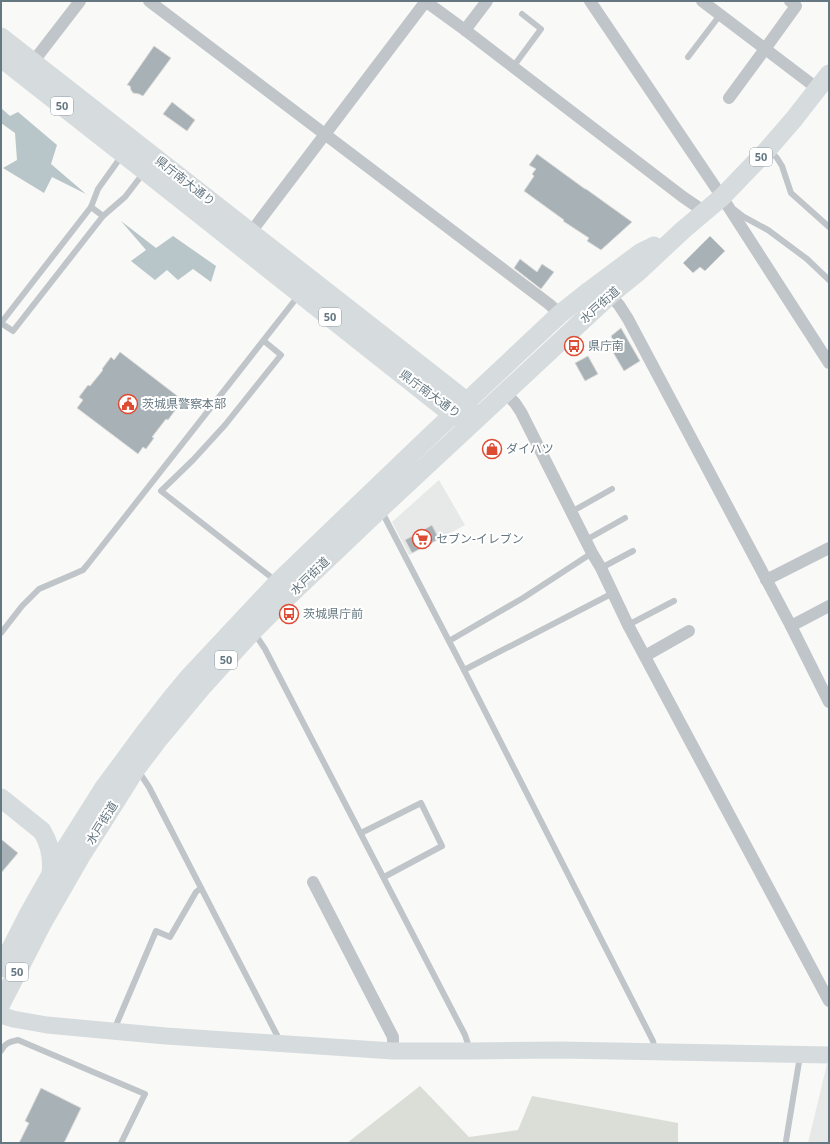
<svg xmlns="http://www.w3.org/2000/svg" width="830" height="1144" viewBox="0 0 830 1144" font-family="'Noto Sans','Noto Sans JP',sans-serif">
<rect width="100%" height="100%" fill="#f9f9f7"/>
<g fill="#e7e9e8">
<polygon points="439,480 465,525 409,555 392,522"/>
<polygon points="827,1064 829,1064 829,1143 808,1143"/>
</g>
<polygon fill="#daded6" points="420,1086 469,1137 518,1130 532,1096 678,1123 678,1143 347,1143"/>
<g fill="#b8c6c9">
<polygon points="1,108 10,116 18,112 57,145 51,164 86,194 52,177 44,193 3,168 17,160 15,133 1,123"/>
<polygon points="121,221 156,248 173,236 216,266 211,282 193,269 178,280 167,270 155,280 131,261 146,250"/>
</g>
<g fill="#a7b1b6" stroke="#dbdbd9">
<polygon points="154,46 171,58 143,96 139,94 133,93 131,90 130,86 127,85"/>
<polygon points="172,102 195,120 187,131 163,114"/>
<polygon points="537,154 585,189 586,189 632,222 601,250 587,241 589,238 563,221 564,220 524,191 534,176 532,174 536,169 529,165"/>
<polygon points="710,236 725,251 705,271 700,267 693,273 683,263"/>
<polygon points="520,259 537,272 542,264 554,272 541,289 514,268"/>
<polygon points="621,328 640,361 624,371 610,347 615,344 611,336"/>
<polygon points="120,352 180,398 173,407 176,409 168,420 166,419 152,437 154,438 146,449 143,447 138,454 77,408 83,400 79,397 88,385 90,386 103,370 102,369 111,357 114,360"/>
<polygon points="588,356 598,374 585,381 575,363"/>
<polygon points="432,525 439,539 412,553 405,540"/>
<polygon points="1,839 18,853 1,873"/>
<polygon points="41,1088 81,1108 64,1143 19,1143 29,1123 25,1121"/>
</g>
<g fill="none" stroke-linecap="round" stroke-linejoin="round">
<g stroke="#c0c5c9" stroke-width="6">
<polyline points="688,57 720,15"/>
<polyline points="513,67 541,29 522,14"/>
<polyline points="769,150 777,158 782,166 791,193 829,227"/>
<polygon points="146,151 145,171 125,197 103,216 13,331 1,323 91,207 98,189 123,154"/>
<polyline points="91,207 103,216"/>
<polyline points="735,210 744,217 768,230 807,259 829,280"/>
<polyline points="264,341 281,355 225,425 193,460 161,491 276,581"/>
<polyline points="381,510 464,670 653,1041 655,1051"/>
<polyline points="571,512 612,489"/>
<polyline points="586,540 625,518"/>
<polyline points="601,568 633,551"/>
<polyline points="628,625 674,601"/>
<polyline points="1,633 22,606 39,589 74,574 83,570 88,564 299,295"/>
<path d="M255,634L265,649C331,778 399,906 465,1035L470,1050"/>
<polyline points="449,641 523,598 592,553"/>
<polyline points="464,670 613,593"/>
<polyline points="139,772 149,787 280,1041"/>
<polyline points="361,833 421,803 442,846 384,877"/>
<polyline points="114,1030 156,931 170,937 196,892 201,888"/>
<path d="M1,1051C5,1043 9,1042 18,1040L145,1094L121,1143"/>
<polyline points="786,1141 800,1056"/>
</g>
<g stroke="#c0c5c9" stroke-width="12">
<polyline points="149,1 549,304 560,314"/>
<polyline points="425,1 465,30 683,197 705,212"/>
<polyline points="590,1 722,197 829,363"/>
<polyline points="702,1 818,89"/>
<polyline points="465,30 487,1"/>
<polyline points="33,62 80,1"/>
<polyline points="729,98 765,49 796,6 790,1"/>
<polyline points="251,232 426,1"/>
<polyline points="610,295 619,305 628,319 791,626 829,702"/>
<polyline points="505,392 515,403 521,412 592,553 601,568 628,625 829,1001"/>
<polyline points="766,580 829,548"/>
<polyline points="791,626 829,606"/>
<polyline points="645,656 689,631"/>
<polyline points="313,882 393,1037 393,1051"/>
</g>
<polyline stroke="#d6dbde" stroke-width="17" points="1,1015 13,1019 47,1025 166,1036 393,1051 471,1051 560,1050 829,1055"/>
<g stroke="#d6dbde" stroke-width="19">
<polyline points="1,37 447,386 467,402 470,414"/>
<polyline points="1,58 145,171 453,415 464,419"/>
<path d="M1,798L42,831C50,844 53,857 51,874"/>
<polyline points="1,968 28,915 67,846 103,789 148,728 173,696 188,678 278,582 430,436 560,314 589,291 640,253 654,246"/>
<polyline points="1,1004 43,922 81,856 116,801 136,769 158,740 203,686 253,631 277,607 380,509 610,295 637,273 683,230 722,197 768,149 794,119 829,74"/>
</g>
</g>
<defs>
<g id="bus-ring" transform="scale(1)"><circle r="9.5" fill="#fff" stroke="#dd4b33" stroke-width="1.5"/><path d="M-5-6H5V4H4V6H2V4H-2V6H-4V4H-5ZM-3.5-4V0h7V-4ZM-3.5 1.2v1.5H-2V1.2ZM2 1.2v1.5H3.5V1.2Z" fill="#dd4b33"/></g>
<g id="civic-ring" transform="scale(1)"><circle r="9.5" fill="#fff" stroke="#dd4b33" stroke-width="1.5"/><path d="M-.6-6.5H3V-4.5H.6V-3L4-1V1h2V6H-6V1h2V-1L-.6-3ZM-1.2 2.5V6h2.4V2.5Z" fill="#dd4b33"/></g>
<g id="shop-ring" transform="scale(1)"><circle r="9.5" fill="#fff" stroke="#dd4b33" stroke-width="1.5"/><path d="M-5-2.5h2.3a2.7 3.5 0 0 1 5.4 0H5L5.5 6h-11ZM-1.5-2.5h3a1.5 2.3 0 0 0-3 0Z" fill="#dd4b33"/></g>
<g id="supermarket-ring" transform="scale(1)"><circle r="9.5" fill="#fff" stroke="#dd4b33" stroke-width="1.5"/><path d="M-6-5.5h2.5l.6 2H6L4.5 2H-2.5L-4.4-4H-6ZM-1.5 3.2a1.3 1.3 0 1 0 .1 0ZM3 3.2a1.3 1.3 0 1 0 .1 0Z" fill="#dd4b33"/></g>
</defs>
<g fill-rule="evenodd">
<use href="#bus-ring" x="574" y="346"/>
<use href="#civic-ring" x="128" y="404"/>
<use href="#shop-ring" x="492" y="449"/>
<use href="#supermarket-ring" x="422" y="539"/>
<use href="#bus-ring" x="289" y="614"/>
</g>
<g text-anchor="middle" stroke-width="4" stroke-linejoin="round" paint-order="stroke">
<g fill="#fff" stroke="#93a0a7" stroke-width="1">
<rect x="51" y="97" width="22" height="18" rx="3"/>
<rect x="750" y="148" width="22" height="18" rx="3"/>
<rect x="319" y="308" width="22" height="18" rx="3"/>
<rect x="215" y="651" width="22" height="18" rx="3"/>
<rect x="6" y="963" width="22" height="18" rx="3"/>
</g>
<g font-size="11" font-weight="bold" fill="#657781">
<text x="62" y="110">50</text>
<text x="761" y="161">50</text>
<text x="330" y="321">50</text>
<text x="226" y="664">50</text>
<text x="17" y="976">50</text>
</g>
<g font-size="12" fill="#657781" stroke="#fff">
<text transform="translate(185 181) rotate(38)" y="4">県庁南大通り</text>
<text transform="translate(600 305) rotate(-42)" y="4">水戸街道</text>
<text transform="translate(430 394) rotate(36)" y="4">県庁南大通り</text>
<text transform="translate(310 576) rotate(-44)" y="4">水戸街道</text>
<text transform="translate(102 823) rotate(-58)" y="4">水戸街道</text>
</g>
<g font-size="12" fill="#657781" stroke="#fff" text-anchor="start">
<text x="588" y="350">県庁南</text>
<text x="142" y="408">茨城県警察本部</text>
<text x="506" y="453">ダイハツ</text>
<text x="436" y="543">セブン-イレブン</text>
<text x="303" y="618">茨城県庁前</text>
</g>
</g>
<rect width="830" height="1144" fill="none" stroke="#657781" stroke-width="4"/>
</svg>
